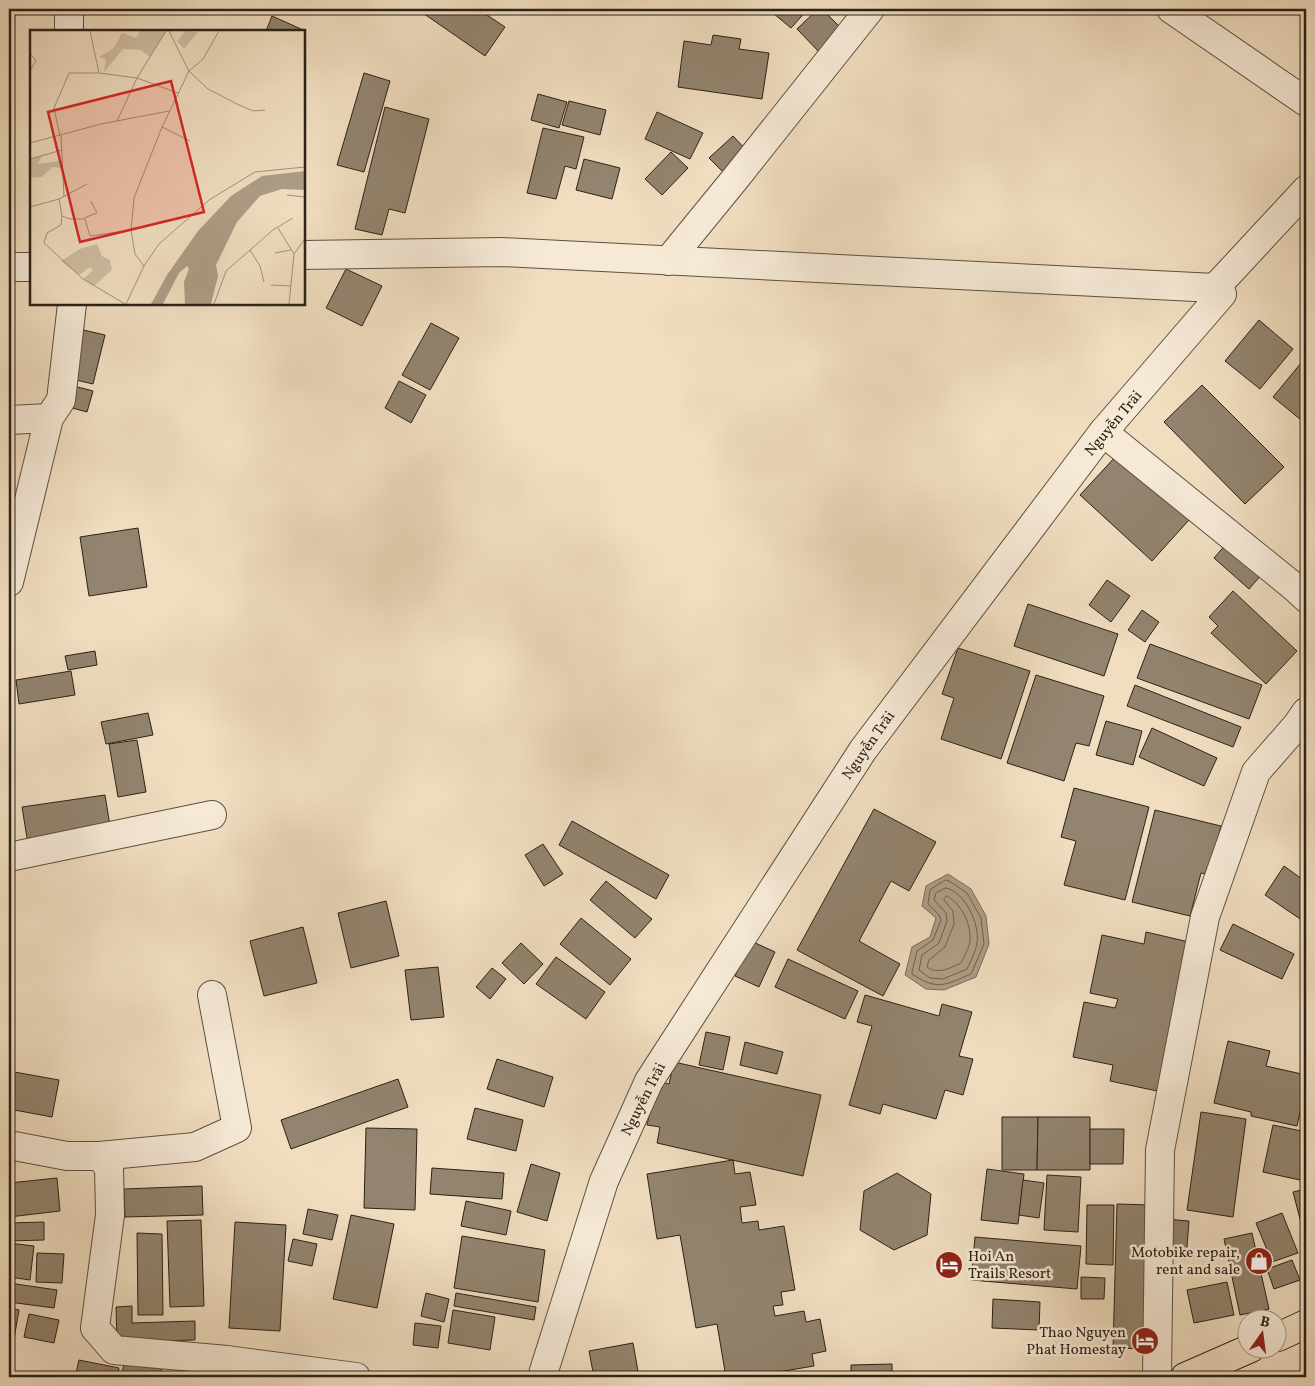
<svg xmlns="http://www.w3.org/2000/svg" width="1315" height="1386" viewBox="0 0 1315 1386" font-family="Vollkorn,serif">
<rect width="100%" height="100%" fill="#f1dec1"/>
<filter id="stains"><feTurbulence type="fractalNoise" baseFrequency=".004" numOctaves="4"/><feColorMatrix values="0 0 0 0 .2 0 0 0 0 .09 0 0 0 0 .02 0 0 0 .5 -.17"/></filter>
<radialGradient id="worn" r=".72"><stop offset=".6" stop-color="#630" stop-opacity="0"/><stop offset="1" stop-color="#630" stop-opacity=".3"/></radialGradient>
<polygon fill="#ae9e87" stroke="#7a6c5a" points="948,874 971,889 986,916 989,944 976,977 944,990 926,989 905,975 912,947 930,937 936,918 922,906 926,886"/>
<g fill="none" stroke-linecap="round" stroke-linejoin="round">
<g stroke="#6c604e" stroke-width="1">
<path d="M946,880L949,881L967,893L981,918L984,944L971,974C945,985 938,991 912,974V972L917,951L933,940L941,920L939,915L928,904L930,890Z"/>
<path d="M946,888C965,892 980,924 977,943C976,951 970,962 967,969L943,979L930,978L919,970L922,955L939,943L947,921L946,913L934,900L936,893Z"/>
<path d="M947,896C962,905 971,923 970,941C969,948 964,957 961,963C950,968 938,975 927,967L929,960L945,947L954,924L953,911L944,900Z"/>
</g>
</g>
<g fill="#92846f" stroke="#2b2216">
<polygon points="417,9 478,9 505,27 485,56"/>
<polygon points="768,9 808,9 791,28"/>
<polygon points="818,9 822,9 844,31 821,54 797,29"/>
<polygon points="272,16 301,29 300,31 266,31"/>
<polygon points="713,35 741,39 739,49 769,53 762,99 678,87 684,41 711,45"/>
<polygon points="364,73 390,81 364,172 337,165"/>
<polygon points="538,94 567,102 559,128 531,120"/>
<polygon points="569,101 606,110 600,135 562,125"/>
<polygon points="385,107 429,119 405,213 389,209 382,235 355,229"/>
<polygon points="657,112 703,133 690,159 645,139"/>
<polygon points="543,128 584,137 576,169 565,166 556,199 527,193"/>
<polygon points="733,136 748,152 725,174 709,158"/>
<polygon points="671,152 688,168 662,195 645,179"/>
<polygon points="584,159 620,168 612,199 576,190"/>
<polygon points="346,269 382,286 362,326 326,308"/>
<polygon points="1259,320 1293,349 1260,389 1225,361"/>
<polygon points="431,323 459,338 430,390 402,375"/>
<polygon points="79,329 105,335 93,384 68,378"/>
<polygon points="1306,357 1306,424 1273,397"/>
<polygon points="399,381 426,395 411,423 385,408"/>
<polygon points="70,385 93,391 87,412 65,406"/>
<polygon points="1202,385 1284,467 1245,504 1164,422"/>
<polygon points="1117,455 1189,520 1152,561 1080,495"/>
<polygon points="138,528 147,587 89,596 80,537"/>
<polygon points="1228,542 1263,573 1249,589 1214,558"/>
<polygon points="1107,580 1130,596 1111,622 1089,605"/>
<polygon points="1233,591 1297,651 1266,684 1211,633 1218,626 1209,617"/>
<polygon points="1028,604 1118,634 1104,676 1014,646"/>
<polygon points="1142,610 1159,622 1145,642 1128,630"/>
<polygon points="1150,644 1262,685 1249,719 1137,678"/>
<polygon points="958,648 1030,671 1001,759 941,739 954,698 942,694"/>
<polygon points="95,651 97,665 68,670 65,656"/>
<polygon points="71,671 75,695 19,704 16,680"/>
<polygon points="1036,675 1104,696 1089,746 1076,743 1064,781 1007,763"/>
<polygon points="1135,685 1241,727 1233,747 1127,706"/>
<polygon points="148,713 153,735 106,744 101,722"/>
<polygon points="1106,721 1142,731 1133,765 1096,755"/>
<polygon points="1152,728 1217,758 1204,786 1139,757"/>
<polygon points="137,740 146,792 118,797 109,744"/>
<polygon points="1074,788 1149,807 1125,900 1064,885 1076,841 1061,837"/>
<polygon points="105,795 111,832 28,844 22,807"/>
<polygon points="874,809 936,842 909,891 891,881 859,941 900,964 883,996 797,950"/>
<polygon points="1155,810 1221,826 1209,875 1201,873 1190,916 1132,902"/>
<polygon points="572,821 669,875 656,899 559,845"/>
<polygon points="543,844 563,874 544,886 525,855"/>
<polygon points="1284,866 1306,882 1306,923 1265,895"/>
<polygon points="606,881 652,919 635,938 590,900"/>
<polygon points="386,901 399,956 351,968 338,913"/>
<polygon points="581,918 631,959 610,985 560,944"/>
<polygon points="1233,924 1294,954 1282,979 1220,950"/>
<polygon points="303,927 317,983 264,996 250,941"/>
<polygon points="1146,932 1189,942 1157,1091 1110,1081 1113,1065 1073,1057 1084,1002 1115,1008 1118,999 1090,993 1102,935 1144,944"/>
<polygon points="751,941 775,952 759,987 735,976"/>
<polygon points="521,943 543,964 524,984 502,963"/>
<polygon points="556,957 605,992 586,1019 536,984"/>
<polygon points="788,959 858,991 845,1019 775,987"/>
<polygon points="438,967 444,1017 411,1020 405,970"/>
<polygon points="492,968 506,979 490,999 476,987"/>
<polygon points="865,995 939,1016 942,1004 972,1012 959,1056 973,1059 963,1095 945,1090 936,1119 883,1104 880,1114 849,1105 872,1026 857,1022"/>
<polygon points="706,1032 730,1037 723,1070 699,1065"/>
<polygon points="1228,1041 1270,1051 1266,1066 1306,1075 1306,1086 1297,1126 1251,1116 1251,1112 1214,1103"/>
<polygon points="745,1042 783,1052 777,1074 740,1065"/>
<polygon points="497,1059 553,1077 544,1107 487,1089"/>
<polygon points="674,1062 821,1095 803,1176 657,1143 660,1127 647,1125 657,1081 669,1084"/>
<polygon points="9,1071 59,1080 52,1117 9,1109"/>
<polygon points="398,1079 408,1107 291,1149 281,1120"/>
<polygon points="475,1108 523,1120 516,1151 467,1139"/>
<polygon points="1201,1112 1246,1119 1233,1217 1187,1210"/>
<polygon points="1002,1117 1038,1117 1037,1170 1002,1170"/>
<polygon points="1038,1117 1090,1117 1090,1170 1037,1170"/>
<polygon points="1273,1125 1306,1132 1306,1151 1300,1180 1263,1172"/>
<polygon points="366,1128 417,1129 415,1210 364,1208"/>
<polygon points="1090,1129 1124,1129 1123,1164 1090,1164"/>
<polygon points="733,1160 735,1174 750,1172 756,1205 740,1207 742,1223 758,1221 759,1230 784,1226 795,1290 781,1292 783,1305 773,1306 775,1316 804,1311 806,1322 820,1319 826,1351 812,1354 814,1366 748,1377 726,1377 717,1324 696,1328 680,1235 657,1239 647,1174"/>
<polygon points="531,1164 560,1173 547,1221 517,1212"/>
<polygon points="432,1168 504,1173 502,1199 430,1194"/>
<polygon points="987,1169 1024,1174 1018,1224 981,1220"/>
<polygon points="897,1173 931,1194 927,1235 894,1250 860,1230 864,1191"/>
<polygon points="1047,1175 1081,1177 1078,1232 1044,1230"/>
<polygon points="57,1178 60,1211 9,1217 9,1183"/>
<polygon points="1023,1180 1044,1183 1039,1218 1019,1215"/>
<polygon points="202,1186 203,1215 125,1217 124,1189"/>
<polygon points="1306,1189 1306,1242 1293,1192"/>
<polygon points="466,1201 511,1211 506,1235 461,1226"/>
<polygon points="1117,1204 1152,1205 1148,1349 1113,1348"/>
<polygon points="1087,1205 1114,1205 1113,1265 1086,1264"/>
<polygon points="308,1209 338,1215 332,1240 303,1234"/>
<polygon points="1282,1213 1298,1253 1272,1262 1256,1223"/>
<polygon points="351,1215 394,1224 377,1308 333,1299"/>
<polygon points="1166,1219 1189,1221 1186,1259 1162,1257"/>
<polygon points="201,1220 204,1306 170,1307 167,1221"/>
<polygon points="44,1222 44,1240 9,1241 9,1223"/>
<polygon points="235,1222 286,1225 280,1331 229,1328"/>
<polygon points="137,1233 162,1234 163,1315 138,1315"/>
<polygon points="1252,1233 1269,1309 1240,1315 1224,1239"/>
<polygon points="462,1236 545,1250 538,1302 454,1288"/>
<polygon points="975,1237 1081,1246 1077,1289 971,1280"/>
<polygon points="293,1239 317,1244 312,1266 288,1261"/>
<polygon points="9,1243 34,1246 30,1280 9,1277"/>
<polygon points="37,1253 64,1254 62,1283 36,1282"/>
<polygon points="1292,1260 1300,1280 1274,1289 1267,1269"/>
<polygon points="1081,1277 1105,1278 1104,1299 1081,1299"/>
<polygon points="1227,1282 1234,1315 1194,1323 1187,1290"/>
<polygon points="9,1283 57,1290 54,1308 9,1302"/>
<polygon points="426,1293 449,1299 444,1322 421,1316"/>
<polygon points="456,1293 536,1307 534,1320 454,1306"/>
<polygon points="993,1299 1040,1302 1039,1330 992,1328"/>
<polygon points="132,1306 132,1323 195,1321 195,1340 117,1342 116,1307"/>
<polygon points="9,1308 19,1310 14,1339 9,1338"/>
<polygon points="453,1310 495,1317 490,1350 448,1343"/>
<polygon points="29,1314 59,1320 54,1343 24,1337"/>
<polygon points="415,1323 441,1326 438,1348 413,1345"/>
<polygon points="633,1343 639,1377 594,1377 589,1351"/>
<polygon points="9,1358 13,1359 10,1375 9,1375"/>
<polygon points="79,1360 119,1368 117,1377 75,1377"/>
<polygon points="125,1360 162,1368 160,1377 121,1377"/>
<polygon points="196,1361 239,1372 237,1377 192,1377"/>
<polygon points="892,1364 892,1377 851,1377 851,1365"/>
</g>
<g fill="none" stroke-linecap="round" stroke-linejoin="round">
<g stroke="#5c5141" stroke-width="30">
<g id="minor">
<polyline points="1171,9 1306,102"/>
<polyline points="69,31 69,9"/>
<polyline points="304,255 502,252 1215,288"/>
<polyline points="668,261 735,179 870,9"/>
<polyline points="9,267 31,267"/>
<polyline points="9,420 49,418"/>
<polyline points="1103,432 1293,586 1306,598"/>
<polyline points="9,582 49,418 61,400 72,304"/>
<polyline points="9,857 212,815"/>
<polyline points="9,1145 67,1156 99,1156 109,1167 110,1215 95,1328 114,1350 227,1360 356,1377"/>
<polyline points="99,1156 195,1147 237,1128 212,995"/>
<polyline points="542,1377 604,1181 649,1081 863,750 1103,432 1222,294 1215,288 1306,190"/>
<polyline points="1157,1377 1160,1150 1205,917 1256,772 1297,725 1306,712"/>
</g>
</g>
<g stroke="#2b2216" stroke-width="30">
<g id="major">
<polyline points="1278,1337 1306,1324"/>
<polyline points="1185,1377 1251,1348"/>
</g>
</g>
<use href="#minor" stroke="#f6ead7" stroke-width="28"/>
<use href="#major" stroke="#f1dec1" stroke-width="28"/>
</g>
<defs>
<g id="shop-disc" transform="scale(1.4375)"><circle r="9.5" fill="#8f2418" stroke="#f6ead7"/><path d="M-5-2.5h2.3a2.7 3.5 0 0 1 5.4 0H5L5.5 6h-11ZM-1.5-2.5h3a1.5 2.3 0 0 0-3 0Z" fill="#fff"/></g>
<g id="hotel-disc" transform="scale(1.4375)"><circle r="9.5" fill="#8f2418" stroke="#f6ead7"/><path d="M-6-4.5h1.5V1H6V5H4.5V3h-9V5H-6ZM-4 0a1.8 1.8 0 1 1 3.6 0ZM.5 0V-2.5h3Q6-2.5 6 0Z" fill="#fff"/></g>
</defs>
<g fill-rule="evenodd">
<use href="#shop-disc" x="1259" y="1261"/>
<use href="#hotel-disc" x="949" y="1265"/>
<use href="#hotel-disc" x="1145" y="1341"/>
</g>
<g text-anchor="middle" stroke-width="5" stroke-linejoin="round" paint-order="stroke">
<g font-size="15" fill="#2b2216" stroke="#f6ead7">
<text transform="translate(1113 423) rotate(-50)" y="5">Nguyễn Trãi</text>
<text transform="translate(868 745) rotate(-55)" y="5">Nguyễn Trãi</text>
<text transform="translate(643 1099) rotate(-63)" y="5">Nguyễn Trãi</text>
</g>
<g font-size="15" fill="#2b2216" stroke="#f6ead7" text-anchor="end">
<text x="1240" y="1257">Motobike repair,<tspan x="1240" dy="17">rent and sale</tspan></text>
<text x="968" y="1261" text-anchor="start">Hoi An<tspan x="968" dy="17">Trails Resort</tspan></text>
<text x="1126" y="1337">Thao Nguyen<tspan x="1126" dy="17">Phat Homestay</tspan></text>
</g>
</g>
<g transform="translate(30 30)">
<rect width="275" height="275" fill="#f1dec1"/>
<path d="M110,1H136L120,27L111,20L93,19L74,42L76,29L69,27L84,18L92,3L106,8ZM156,1L168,2L154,19L147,11ZM12,126L8,134L29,131L30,138L22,137L12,147L0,148V129ZM67,214L72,226L80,230L82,240L64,256L53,249L63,240L60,237L49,245L31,231L50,219Z" fill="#cfbea4"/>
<path d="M275,141V160L252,159L230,166L207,192L186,235L188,246L181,274H155L154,252L159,239L157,236L149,243L133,274H121L137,245L168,201L201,166L232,146Z" fill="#ae9e87"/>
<path fill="none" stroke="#a2937d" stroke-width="1" d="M60,1L69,43M189,1L173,29L159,41L178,59L207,74L223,81L235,80M0,24L6,30L0,41M87,91L107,48L136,1M132,97L160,111M31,105L34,166M30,106L24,78L39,43H69L107,48L148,63M0,113L71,94L139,81M0,129L32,120M257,165L275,167M29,169L32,186L40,189H55L60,206L101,200M0,177L29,169L57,154M32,186L31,195L17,203L14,213L53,249L95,274M54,188L67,183L61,171M248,198L264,224M220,220L230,236L234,252M245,223L261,220M114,236L105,224L101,200L104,168L132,97L159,41L139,1M241,255L261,256M96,274L114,236L129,214L179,170L225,142L275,137M184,274L196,241L243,200L263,188M259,274L264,224L275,209"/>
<path fill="#d62828" fill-opacity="0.15" stroke="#d62828" stroke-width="2.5" d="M141,51L174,182L50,212L18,82Z"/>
<rect width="275" height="275" fill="none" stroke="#2b2216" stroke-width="2.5"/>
</g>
<rect width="1315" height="1386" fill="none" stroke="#f1dec1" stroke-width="30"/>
<rect x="10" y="10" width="1295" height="1366" fill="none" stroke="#2b2216" stroke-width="2.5"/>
<rect x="15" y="15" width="1285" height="1356" fill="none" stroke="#2b2216"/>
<g transform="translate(1262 1334) rotate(14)"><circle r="24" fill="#f6ead7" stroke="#a59a8a"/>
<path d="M0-4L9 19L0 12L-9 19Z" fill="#8f2418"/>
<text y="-8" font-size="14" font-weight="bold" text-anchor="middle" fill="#2b2216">B</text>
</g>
<rect width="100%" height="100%" filter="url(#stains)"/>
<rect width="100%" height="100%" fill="url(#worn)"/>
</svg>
